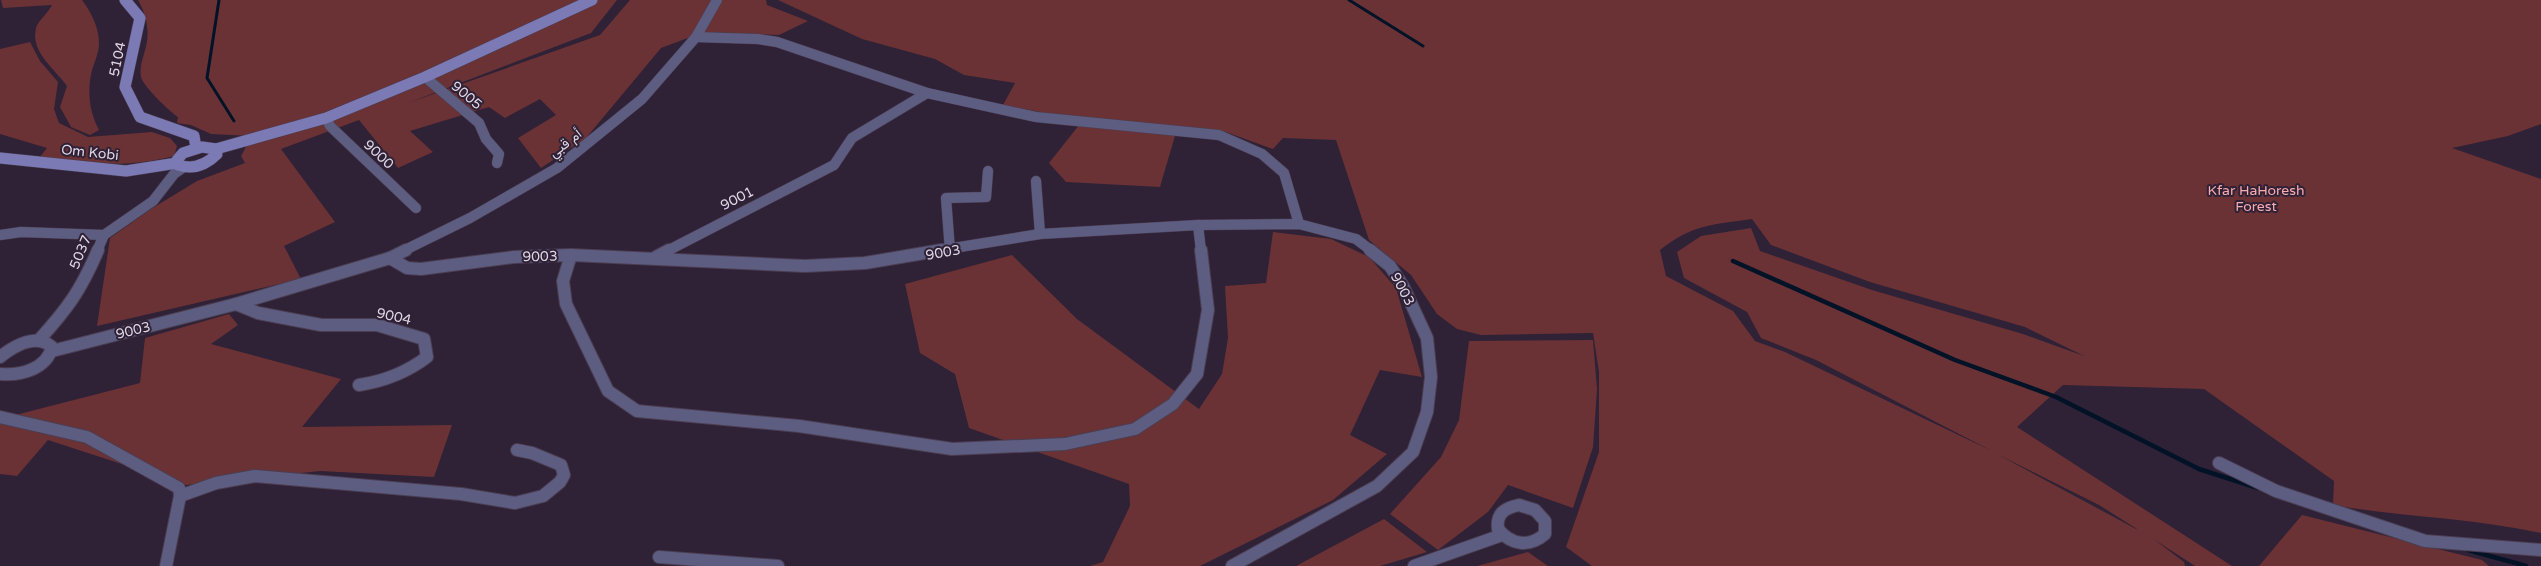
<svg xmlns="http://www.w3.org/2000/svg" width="2541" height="566" viewBox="0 0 2541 566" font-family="'Varela Round',Vazirmatn,sans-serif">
<rect width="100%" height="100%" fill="#2f2136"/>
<g fill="#6a3235" fill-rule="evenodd">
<path d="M1,0H82C91,12 99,27 99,43C99,52 95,61 92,70C87,90 89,112 99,130L90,135L71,127L60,107L67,86C55,69 30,52 36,28C38,21 48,13 52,5L3,8Z"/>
<path d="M138,0H617L591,33L408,103L600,35L630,0H766L767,5L808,21L779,35L704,32L661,48L586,138L541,168L518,138L556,115L540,99L505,118L489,107L410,131L433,152L398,168L359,120L281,149L335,222L284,246L301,279L97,326L110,238L151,209L197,181L245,163L241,156L252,136L211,134L191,125L177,123L178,117C169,111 143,86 141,77C139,66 144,56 146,46C150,30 146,14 138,0Z"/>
<path d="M778,0H2541V124L2508,136L2452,148L2541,179V533C2473,518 2402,517 2333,505L2334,481L2204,389L2063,385L2017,427L2232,566H2195L2155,540L2184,562L2185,566H1592L1566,547L1599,452V372L1593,333L1481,335L1457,329L1437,314L1411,275L1369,240L1336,140L1283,138L1273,149L1226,132L1177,129L1160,187L1066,182L1049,163L1083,120L1003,105L1015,83L964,75L935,59L862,39ZM1752,219L1771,245L1870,282L2025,327L2084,356L2023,334L1872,290L1760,251L1751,228L1701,236L1677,252L1684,278L1747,312L1761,338L1816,360L1992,451L1785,352L1755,341L1733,311L1666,276L1660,250C1693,224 1712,225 1752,219ZM1997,454L2099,505L2137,529H2136Z"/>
<path d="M30,42L40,61L58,82L54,109L59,123L88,137L152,132L170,138L177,146L174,156C124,169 90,163 40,157L47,148L0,134V49Z"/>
<polygon points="1273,232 1331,239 1369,257 1396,288 1422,377 1380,370 1350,435 1387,454 1333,500 1200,566 1090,566 1103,562 1130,506 1129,484 969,428 955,374 920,353 905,284 1012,255 1077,319 1199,409 1222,374 1228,338 1225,286 1266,283"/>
<polygon points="229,314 238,325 211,344 341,379 302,427 452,425 434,477 320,471 186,485 48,440 17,476 0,474 0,419 140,383 145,338"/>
<polygon points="1593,340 1597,389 1593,447 1573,508 1508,485 1488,512 1438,550 1390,514 1441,457 1459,420 1469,341"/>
<polygon points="2302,515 2482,560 2489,566 2259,566"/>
<polygon points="1384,519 1427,552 1380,566 1296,566"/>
<polygon points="1528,552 1548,566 1477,566"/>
</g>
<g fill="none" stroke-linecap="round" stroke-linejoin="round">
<g stroke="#021328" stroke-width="3">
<polyline points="219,0 207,78 234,121"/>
<polyline points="1349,0 1423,46"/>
</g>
<g stroke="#021328" stroke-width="4.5">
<polyline points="1733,261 1955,360 2056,397 2199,469 2258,488"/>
<polyline points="2468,550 2526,566"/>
</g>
<g stroke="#4b3e52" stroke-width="11">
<g id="street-far1">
<polyline points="696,37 758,39 777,42 927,93 1036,117 1219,135 1262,154 1284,173 1299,224"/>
<polyline points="425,77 479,123 486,139 499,154 497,163"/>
<polyline points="326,118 330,126 416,208"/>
<polyline points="1036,181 1040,234"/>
<polyline points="1198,225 1201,251"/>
<polyline points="0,235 21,232 104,235"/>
<polyline points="97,251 104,235 153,201 174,174 184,167"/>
<polyline points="403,251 470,218 557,168 642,99 696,37 717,0"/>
<polyline points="667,251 834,165 852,138 927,93"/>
<polyline points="935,251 1040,234 1198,225 1299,224 1356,239 1372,251"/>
<polyline points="950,251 946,198 986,197 988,171"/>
</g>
</g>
<g stroke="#4b3e52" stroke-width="14">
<g id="street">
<polyline points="571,255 563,281 566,304 608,391 637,411 799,426 952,449 1065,444 1135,429 1173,404 1197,374 1208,310 1201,250"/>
<polyline points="656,257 669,250"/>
<polyline points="390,258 406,250"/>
<path d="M236,304L258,313L321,325H377L424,339L427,357C406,373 385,381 359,385"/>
<path d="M39,340C68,308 81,290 98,250"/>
<polyline points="52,351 236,304 390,258 407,268 421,269 514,257 571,255 805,266 865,263 942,250"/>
<path d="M0,357C14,346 36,333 52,347C47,369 20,376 0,374"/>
<polyline points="0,417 87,437 179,488 180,496 166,566"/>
<polyline points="2219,463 2276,491 2425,541 2541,550"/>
<polyline points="180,496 216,483 255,476 461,494 515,503 543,496 560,482 564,475 561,465 532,453 517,450"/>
<path d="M1519,505L1535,510L1545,521V534C1529,548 1511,545 1498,529C1496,513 1505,508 1519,505Z"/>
<polyline points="659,557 778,566"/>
<polyline points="1232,566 1377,486 1413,452 1427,412 1431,377 1427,338 1403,286 1390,266 1370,250"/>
<polyline points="1414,566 1502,535"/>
</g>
</g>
<g stroke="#4b3e52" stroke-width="12">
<g id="secondary">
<polyline points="125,0 140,18 125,87 140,117 194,136 196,148"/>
<path d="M202,147L216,149L217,154C206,165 193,170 178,165L177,160L183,153Z"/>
<polyline points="216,149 326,118 425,77 592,0"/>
<polyline points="0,158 126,171 177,163"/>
</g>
</g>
<use href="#street-far1" stroke="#5d5d81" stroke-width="10"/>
<use href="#street" stroke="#5d5d81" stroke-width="12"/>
<use href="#secondary" stroke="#7b7ab4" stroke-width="11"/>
</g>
<g text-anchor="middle" stroke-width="4" stroke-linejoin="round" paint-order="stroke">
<g font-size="14" fill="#dfd6e4" stroke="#2f2136">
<text transform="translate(117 59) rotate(-78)" y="5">5104</text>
<text transform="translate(467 95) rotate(40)" y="5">9005</text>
<text transform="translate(565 143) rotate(-38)" y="5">أم قبي</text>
<text transform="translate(90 152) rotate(6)" y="5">Om Kobi</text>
<text transform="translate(379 154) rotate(43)" y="5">9000</text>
<text transform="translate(737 198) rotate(-27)" y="5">9001</text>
<text transform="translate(80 252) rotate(-67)" y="5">5037</text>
<text transform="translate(943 252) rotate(-10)" y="5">9003</text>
<text transform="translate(540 256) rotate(-1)" y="5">9003</text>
<text transform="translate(1403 289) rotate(62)" y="5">9003</text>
<text transform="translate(394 316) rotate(13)" y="5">9004</text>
<text transform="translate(133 330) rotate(-14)" y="5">9003</text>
</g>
<g font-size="14" fill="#fbabae" stroke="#2f2136">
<text x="2256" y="195">Kfar HaHoresh<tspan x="2256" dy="16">Forest</tspan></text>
</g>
</g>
</svg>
